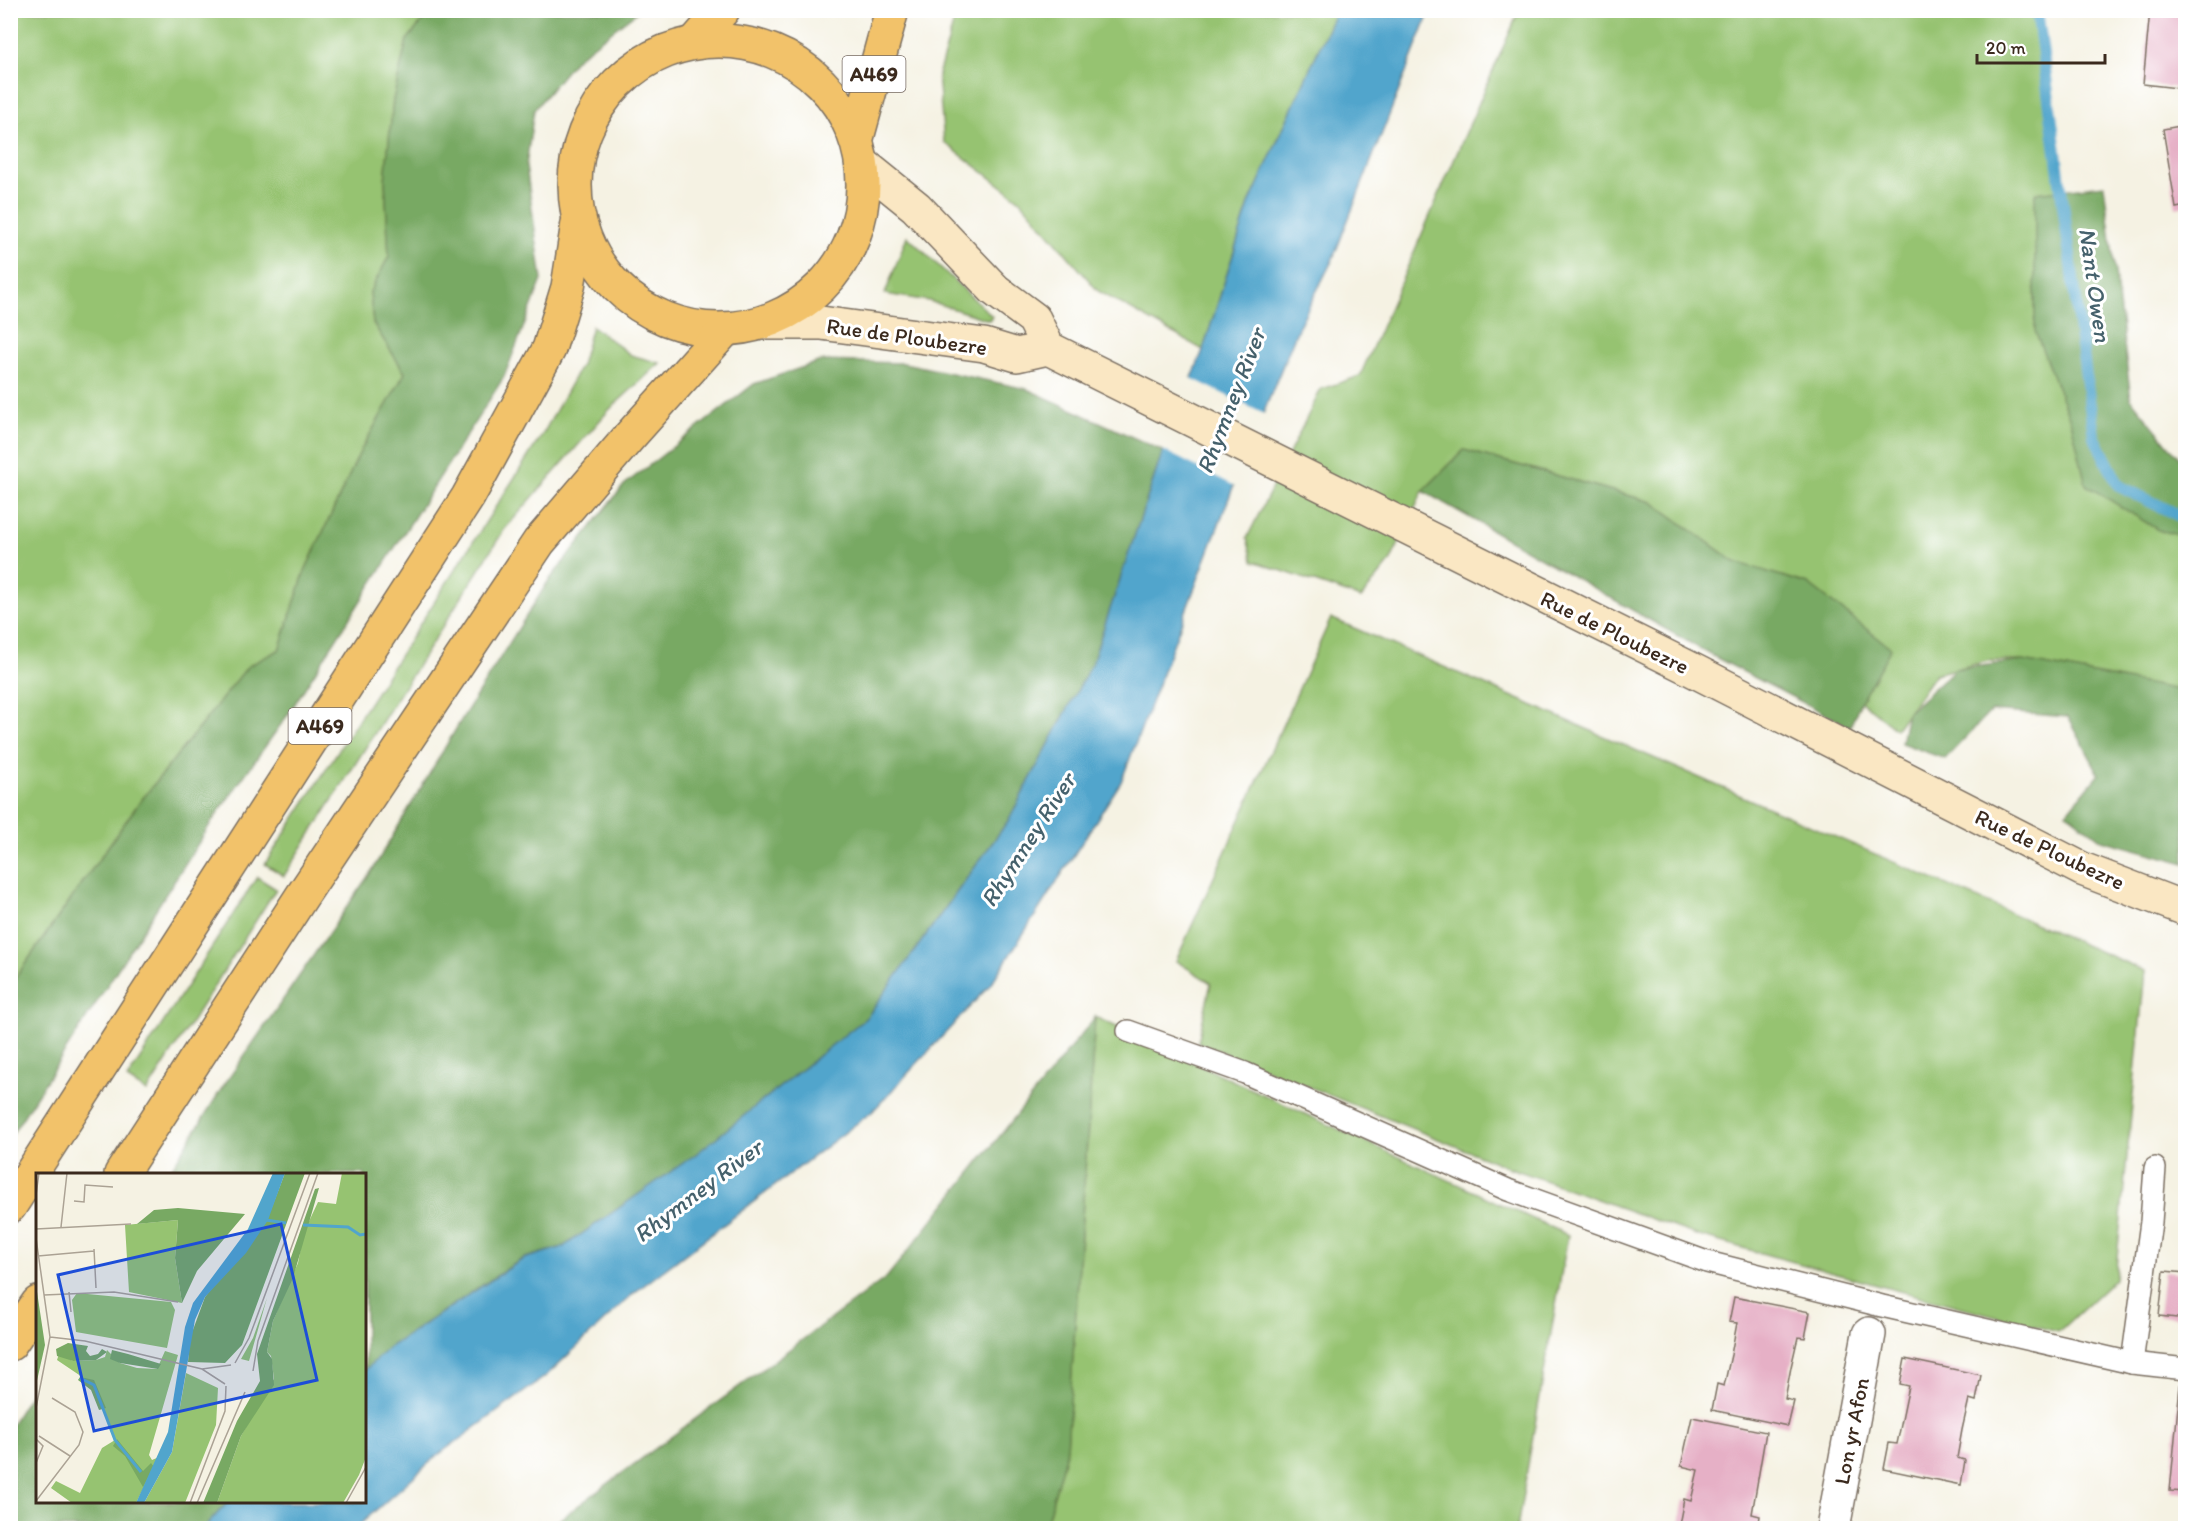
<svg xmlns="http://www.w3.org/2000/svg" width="2196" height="1539" viewBox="0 0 2196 1539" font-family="Itim,sans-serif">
<rect width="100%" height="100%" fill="#fff"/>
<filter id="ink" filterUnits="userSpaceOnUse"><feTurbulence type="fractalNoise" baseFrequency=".0167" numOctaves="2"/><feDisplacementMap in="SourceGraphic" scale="12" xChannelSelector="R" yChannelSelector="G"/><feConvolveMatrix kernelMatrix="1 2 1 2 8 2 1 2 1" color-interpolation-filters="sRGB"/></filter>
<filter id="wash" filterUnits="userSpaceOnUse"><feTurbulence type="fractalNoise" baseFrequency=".008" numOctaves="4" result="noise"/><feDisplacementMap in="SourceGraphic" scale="24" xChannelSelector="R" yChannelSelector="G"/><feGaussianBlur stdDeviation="1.35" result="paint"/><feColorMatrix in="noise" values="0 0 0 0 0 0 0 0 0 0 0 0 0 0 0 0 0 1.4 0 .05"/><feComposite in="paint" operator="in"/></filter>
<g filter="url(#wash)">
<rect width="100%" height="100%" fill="#f5f2e3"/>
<g fill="#96c371" stroke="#687648" stroke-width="1.5">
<polygon points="11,11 431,11 407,40 393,100 385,181 389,256 370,292 373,323 405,373 361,450 305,571 279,650 248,666 136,807 11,984"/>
<polygon points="957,11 1336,11 1249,204 1203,350 1098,291 1020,200 944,142 938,75"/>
<polygon points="1519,11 2037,11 2094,436 2185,519 2185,691 2023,661 1988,661 1935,674 1896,729 1861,701 1888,653 1808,584 1735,562 1652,502 1464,450 1423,491 1390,562 1361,598 1253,561 1247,538 1321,389 1360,376"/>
<polygon points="907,236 992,316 989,320 929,301 885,294"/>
<polygon points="592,326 631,355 660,363 609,410 504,530 284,876 265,864 544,432 581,365"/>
<polygon points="1331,618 2145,971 2115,1279 2058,1332 1895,1290 1699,1236 1505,1166 1198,1042 1211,983 1176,961"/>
<polygon points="257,877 276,889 147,1092 127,1079"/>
<polygon points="1095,1017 1568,1235 1517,1528 1045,1528 1067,1448"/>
</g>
<g fill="#78a963" stroke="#5a6a40" stroke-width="1.5">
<polygon points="431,11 638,11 576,59 534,110 526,166 542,280 504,377 287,716 217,814 11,1136 11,984 136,807 248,666 279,650 305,571 361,450 405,373 373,323 370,292 389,256 385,181 393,100 407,40"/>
<polygon points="2104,185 2131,399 2185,465 2185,537 2158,530 2086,485 2072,425 2035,331 2035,193"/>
<polygon points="821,361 904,363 1027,389 1163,451 1092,663 1008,821 867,1017 696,1154 563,1247 522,1259 388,1348 365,1370 364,1174 168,1174 222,1088 373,869 463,717 547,583 624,485 754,384"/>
<polygon points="1464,450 1652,502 1735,562 1808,584 1891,648 1861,701 1850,727 1713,656 1423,491"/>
<polygon points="2023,661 2185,691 2185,863 2102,840 2067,813 2099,774 2068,717 1991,711 1945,759 1901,743 1907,713 1955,669"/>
<polygon points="1095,1017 1067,1449 1045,1528 548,1528 887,1277"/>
<polygon points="37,1382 38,1502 228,1502 204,1528 11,1528 11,1425"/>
</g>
<polygon fill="#51a5cc" stroke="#466875" stroke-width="1.5" points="1336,11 1430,11 1332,261 1299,326 1232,490 1121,782 991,984 873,1111 634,1293 546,1376 438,1455 356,1528 204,1528 228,1502 364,1502 365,1370 388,1348 523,1259 563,1247 696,1154 867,1017 1008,821 1092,663 1163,451 1203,350 1249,204"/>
<polygon fill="#f5f2e3" points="1189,377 1266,415 1237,487 1161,449"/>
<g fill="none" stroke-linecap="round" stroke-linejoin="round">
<polyline stroke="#51a5cc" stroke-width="12" points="2037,10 2094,436 2119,486 2186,519"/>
</g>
<g id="blocks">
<g fill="#e6b0c6">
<polygon points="2150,10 2186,10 2186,89 2143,84"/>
<polygon points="2186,125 2186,206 2176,208 2163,129"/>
<polygon points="2164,1271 2186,1273 2186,1319 2159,1316"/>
<polygon points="1734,1297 1810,1312 1805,1338 1798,1337 1791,1367 1785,1399 1794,1401 1788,1426 1712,1410 1717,1384 1724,1386 1731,1355 1737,1323 1729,1322"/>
<polygon points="1905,1359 1981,1375 1976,1401 1969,1399 1962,1430 1957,1458 1965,1460 1961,1485 1884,1469 1889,1443 1897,1444 1909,1386 1900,1384"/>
<polygon points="2180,1385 2186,1385 2186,1492 2170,1491"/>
<polygon points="1692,1417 1766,1432 1752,1514 1760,1516 1758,1528 1695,1528 1679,1525 1684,1499 1691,1501 1698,1470 1681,1466"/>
</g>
</g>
</g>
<g filter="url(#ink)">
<use href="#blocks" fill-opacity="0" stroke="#7c7063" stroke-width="1.5"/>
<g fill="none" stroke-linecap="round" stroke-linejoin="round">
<g stroke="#7c7063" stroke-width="24">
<g id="lane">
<polyline points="1128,1031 1245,1073 1508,1190 1707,1262 1882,1306 2132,1363 2186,1369"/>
<polyline points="2132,1363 2151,1222 2155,1168"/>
</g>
</g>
<g stroke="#7c7063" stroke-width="36">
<polyline id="street" points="1833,1528 1869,1334"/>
</g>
<g stroke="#7c7063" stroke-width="36">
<g id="secondary">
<polyline points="864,165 916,207 995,290 1034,319 1048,348 1687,667 2082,869 2186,909"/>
<polyline points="765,323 821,323 984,345 1017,355 1048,348"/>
</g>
</g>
<g stroke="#7c7063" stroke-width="36">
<g id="primary">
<circle cx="719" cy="185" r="144"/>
<polyline points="695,42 723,10"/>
<polyline points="857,138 892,10"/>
<polyline points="121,1174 302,896 539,542 630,436 725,330"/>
<polyline points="10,1206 468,497 549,349 568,287 578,223"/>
<polyline points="10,1344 38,1303"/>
</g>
</g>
<use href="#lane" stroke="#fff" stroke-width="21"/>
<use href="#street" stroke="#fff" stroke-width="33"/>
<use href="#secondary" stroke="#fae7c3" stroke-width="33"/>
<use href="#primary" stroke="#f2c26a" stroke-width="33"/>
</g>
</g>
<g text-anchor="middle" stroke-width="6" stroke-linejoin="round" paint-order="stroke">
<g fill="#fff" stroke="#766a62" stroke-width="1.5">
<rect x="842.5" y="56" width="63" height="36" rx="4.5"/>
<rect x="288.5" y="708" width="63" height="36" rx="4.5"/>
</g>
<g font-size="21" font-weight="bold" fill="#3b2a1e">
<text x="874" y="81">A469</text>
<text x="320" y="733">A469</text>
</g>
<g font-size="22" fill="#3b2a1e" stroke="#fff">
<text transform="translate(907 336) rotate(8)" y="8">Rue de Ploubezre</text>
<text transform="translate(1615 632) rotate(26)" y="8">Rue de Ploubezre</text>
<text transform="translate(2050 849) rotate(25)" y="8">Rue de Ploubezre</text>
<text transform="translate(1851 1431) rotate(-79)" y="8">Lon yr Afon</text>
</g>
<g font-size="24" font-style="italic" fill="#45616c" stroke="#fff">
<text transform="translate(2095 285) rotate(82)" y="8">Nant Owen</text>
<text transform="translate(1231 401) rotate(-69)" y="8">Rhymney River</text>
<text transform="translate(1028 840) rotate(-57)" y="8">Rhymney River</text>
<text transform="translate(698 1191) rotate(-37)" y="8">Rhymney River</text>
</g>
</g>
<g transform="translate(36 1173)">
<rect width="330" height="330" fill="#f5f2e3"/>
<path d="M306,0H330V284L323,302L307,330H181L205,263L238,206L235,183L231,179L237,148L262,90L268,59L282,29L300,31ZM142,47L139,85L146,130L93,119L89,52ZM41,120L135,129L139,137L131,175L40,159L36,127ZM231,125L213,188L205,186L217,165ZM71,177L84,190L101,195L121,196L129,178L142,182L113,282L116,287L123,284L100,330H36L15,315L20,308L44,320L66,275L79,267L58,212L21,187L23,181L37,188L60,187L69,184ZM150,200L182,215L180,252L149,330H108L136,279Z" fill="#96c371"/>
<path d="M249,0H269L206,172L189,190L152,189L154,165L169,124L231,47ZM283,15L257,105L237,148L231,179L236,186L238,212L205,263L181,330H167L201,248L224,208L221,181L279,16ZM142,35L209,41L161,98L146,130L139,85L142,47L101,51L118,37ZM0,112L9,172L0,212ZM32,170L52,173L50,178L54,183L62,181L66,176L71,179L60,187L37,188L21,183L20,176ZM76,177L92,181L125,191L122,196L84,190L74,186ZM44,204L58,207L70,235L63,237L55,217L42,207ZM81,266L107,298L115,290L118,294L107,314L89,283L77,273Z" fill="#78a963"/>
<path d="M237,0H249L232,47L210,80L169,124L159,147L136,279L108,330H100L132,259L149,154L157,130L212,56Z" fill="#51a5cc"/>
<path fill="none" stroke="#51a5cc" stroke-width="3" d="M230,47L250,50M267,52L312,54L324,62L330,61M44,205L58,212L79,267L105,299"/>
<path fill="none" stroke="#aba294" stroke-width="1.5" d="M0,22L3,0M38,28L48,29L49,12L77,14M25,54L31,0M0,56L95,51M0,65L14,164L0,235M58,76L60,115M2,83L58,78M33,119L35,139M8,122L78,119L142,129M14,164L49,168L166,196L189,211M199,190L213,165L274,0M166,196L195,192M217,198L222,168L282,0M3,263L34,283M0,266L7,273L0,290M0,328L43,272L47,259L39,239L16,225M154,330L189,238L190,213M161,330L209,219M310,330L330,294"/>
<path fill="#1d4ed8" fill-opacity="0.15" stroke="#1d4ed8" stroke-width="3" d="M245,51L281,207L58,258L22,102Z"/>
<rect width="330" height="330" fill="none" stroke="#3b2a1e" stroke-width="3"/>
</g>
<rect width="2196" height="1539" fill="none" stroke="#fff" stroke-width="36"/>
<path d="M1977 54v9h128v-9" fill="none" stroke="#3b2a1e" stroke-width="3"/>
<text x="1986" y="54" font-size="18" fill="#3b2a1e" stroke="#ffffff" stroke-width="4.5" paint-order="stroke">20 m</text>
</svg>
